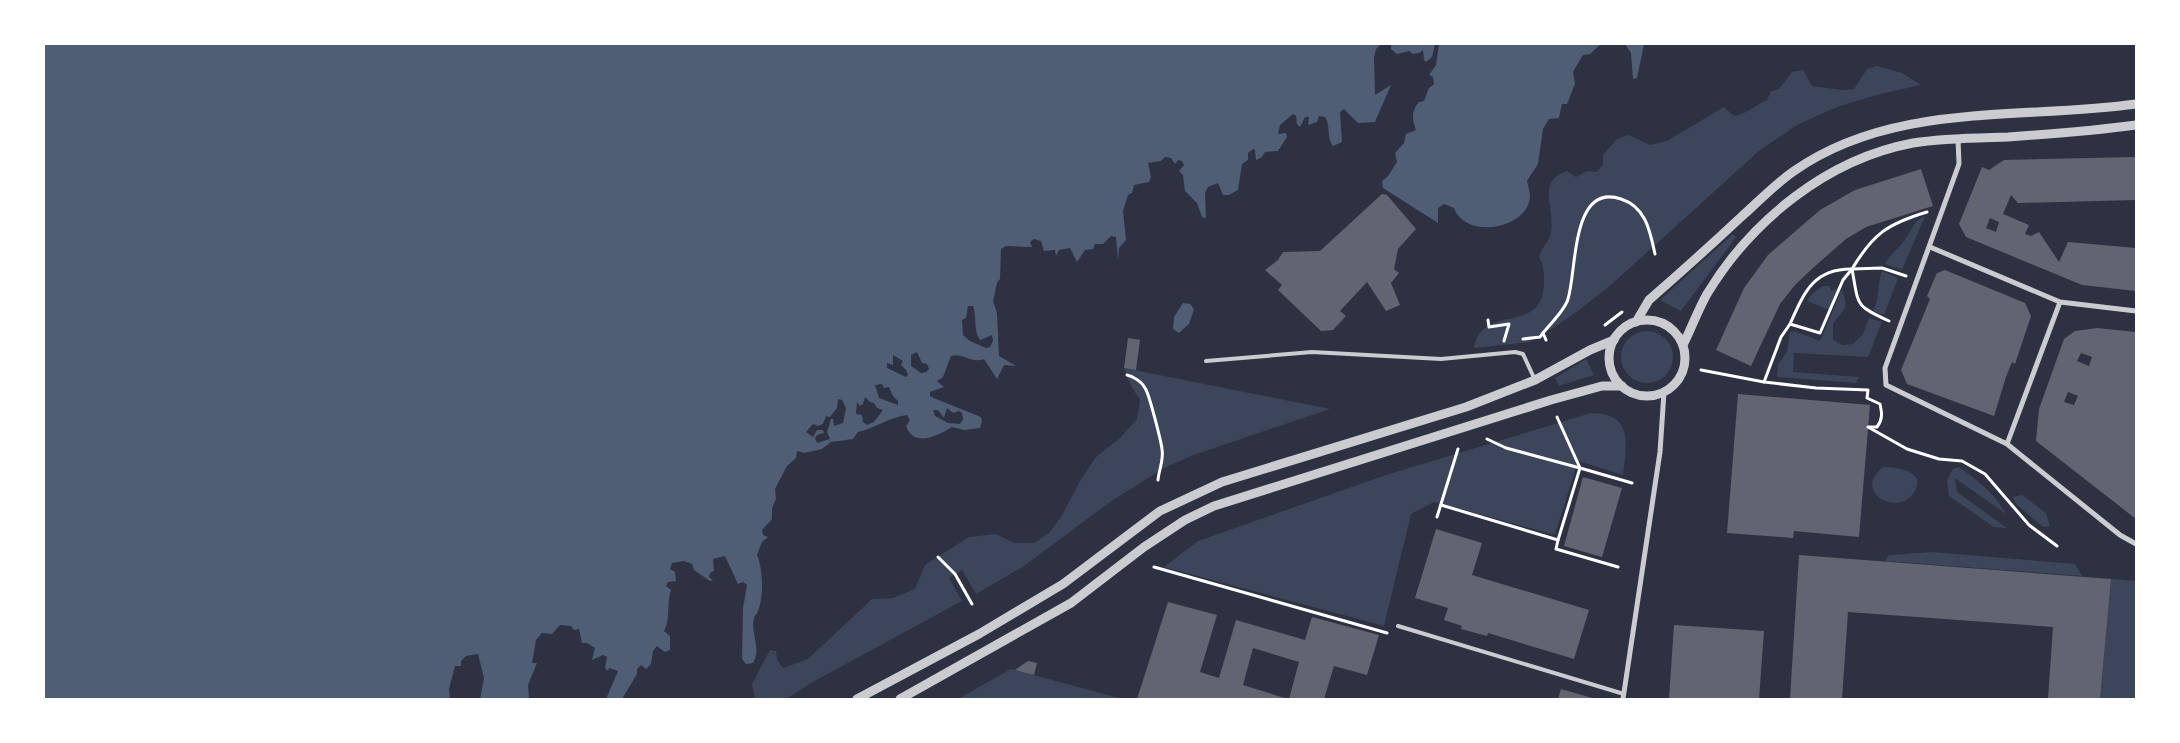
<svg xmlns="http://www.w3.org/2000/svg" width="2180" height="743" viewBox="0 0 2180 743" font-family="'Fira Sans Condensed',sans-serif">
<rect width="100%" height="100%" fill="#2d3142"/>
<g fill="#3c4559">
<path d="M1877,66L1902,73L1921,85L1880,94L1837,107L1797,125L1759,151L1612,284L1579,310L1552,329L1535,336L1530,342L1474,348C1482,301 1543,337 1544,283C1544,272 1544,266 1539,257C1541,248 1549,242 1551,232C1555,207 1536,181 1567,171L1576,177L1587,171L1596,172L1603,165V155L1617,139L1629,135L1650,145L1667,141L1724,107L1734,116C1747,114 1755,105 1767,100L1771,91L1779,89L1792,72L1803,70L1812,86L1842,90L1854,89L1867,69Z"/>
<path d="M1925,216L1902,270L1885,264C1890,253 1899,249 1905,240C1914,228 1911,223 1925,216Z"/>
<polygon points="1733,234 1736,237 1681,311 1660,300"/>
<path d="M1882,271L1898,278L1884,315L1873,311C1880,299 1877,285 1882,271Z"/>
<polygon points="1823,286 1829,286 1831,291 1838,288 1829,310 1807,301 1812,294"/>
<path d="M1842,289C1848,312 1847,304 1833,324V339L1842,345L1853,344L1863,334L1869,318L1882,322L1868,357L1794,353L1793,372L1859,377L1856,383L1777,377L1778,365L1787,352L1790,332L1795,331L1820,341Z"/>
<circle cx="1647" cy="357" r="26"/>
<polygon points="1586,359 1594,375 1559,386 1555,378"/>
<polygon points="1124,368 1330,409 1191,456 1164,468 1110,502 1024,566 976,594 962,570 949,578 962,601 811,683 786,699 755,699 752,684 770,650 776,651 777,660 783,668 808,659 872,599 893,598 915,589 925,565 969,537 996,534 1014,543 1034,543 1049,533 1061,517 1080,481 1096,457 1120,438 1137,419 1140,400 1131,386"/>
<path d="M1591,413C1633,413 1627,443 1623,475L1578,461L1555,535L1434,502L1411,514L1384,626L1164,567L1198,541L1386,475Z"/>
<path d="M1883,467C1899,467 1930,472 1912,495C1896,516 1852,491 1883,467Z"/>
<path d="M1959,467C1979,481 1994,493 2006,514L1955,478L1957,492L2007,528L1994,527L1949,496L1947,480L1953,469Z"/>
<polygon points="2022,495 2046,513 2050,526 2043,527 2016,504 2013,497"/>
<polygon points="1932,552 2075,564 2082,576 1885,561 1889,555"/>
<polygon points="2111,579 2136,581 2136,699 2100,699"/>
<polygon points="1011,669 1123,699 958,699"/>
</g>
<g fill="#4f5d75" fill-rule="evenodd">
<path d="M44,44H1381L1376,49L1374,57L1375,95L1391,85L1375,122L1358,123L1344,109L1340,112L1342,142L1333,146C1326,137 1331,125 1325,117L1319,116L1317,122L1308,125L1309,117H1305L1300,127L1297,124L1296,116L1293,114L1280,125L1278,134L1286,133L1287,137L1278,151L1265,152L1262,157L1256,160L1255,150L1253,149L1248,153V160L1242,164L1238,190L1229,195H1223L1218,183L1208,187L1205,193L1206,218L1202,217L1197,203L1185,191L1183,175L1179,171L1184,165L1182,161L1178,160L1175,164L1171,158L1165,157L1161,161L1148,163L1151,177L1149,182L1134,185L1132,193L1128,195L1123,211L1126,240L1119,248L1118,260L1116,237L1111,236L1103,244H1095L1093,249L1085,250L1077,262L1070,248L1059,250L1056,256L1055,250L1044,251L1041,241L1034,239L1030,242L1032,247L1006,246L1001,249L1000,279L997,283L993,301L997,313L999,356L1016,366L1004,365L997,379L984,359C972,364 962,352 951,356L943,377L937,381L944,387L930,392V396L936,399L981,417L982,422L980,428L964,430L952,427C937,436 914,448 906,426L910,420L907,415C890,417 875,428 858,432L853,439L831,442L822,449L804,453L797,451L796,458L787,466L775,489L776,499L772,508V519L762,530L763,535L768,537L762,542L757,555C763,569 764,596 758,611C757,615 755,614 754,618C750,634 762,648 753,663L746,664L742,659L743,608L747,585L743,582L738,584L725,556L713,559L714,571L710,573L709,577L713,580L710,581L694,570L692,564L684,561L672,563L670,569L675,572L676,581L668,582L666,586L671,590C666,604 671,619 664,631L670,636V650L665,652L657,646L653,651L651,664L646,669L641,665L637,669V674L622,699H606L618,671L609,668L608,671L605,668L607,657L603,655L592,660L595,648L587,643H582L579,629L574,630L571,626L560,625L552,634L542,633L536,640L532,663H537L528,685L529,699H480L484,678L478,654L466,656L461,661V666H455L449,689L450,699H44ZM968,306H973C977,317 973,330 980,340L992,335L993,341L990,347L986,348L970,341L963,335L962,320L966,318ZM917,352L922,363L927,364L929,369L926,372L921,373L911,366V355ZM893,355L903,361L901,365L906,370L908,375L906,377L887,368V363L893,365ZM882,384L884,388L889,387L893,396L898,401V405L879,398L875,385ZM865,397L870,402L874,403L877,408L883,410L874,422L867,425L863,422L862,415L856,414L857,402L860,406L863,404ZM838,399L842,400L846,408L843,423L834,426L833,419H831L827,432L830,439L817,443L815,438L817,435L824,433L823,430H817L813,437L806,432L813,424L818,426L823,424L826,416L830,417L837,408ZM947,408L953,413L959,411L962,413L963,419L960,424L948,423L935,416L933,410H938L944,418Z"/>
<polygon points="1391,44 1435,44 1432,57 1426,62 1424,60 1423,50 1419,53 1413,54 1409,51 1397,54 1391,49"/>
<path d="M1439,44H1601L1590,54L1583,55L1573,72L1575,84L1567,104H1562L1559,118L1549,119L1543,129L1538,164L1527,181C1528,186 1530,192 1530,197C1528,229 1465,240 1454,208L1444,204L1438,208V223L1383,188L1382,181L1388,176L1397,162L1395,153L1404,143L1406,134L1416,130C1412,119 1411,111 1419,102L1424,101L1429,88L1434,84L1433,77L1429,75L1436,65Z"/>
<polygon points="1625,44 1644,44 1637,78 1633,79 1631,53"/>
<polygon points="1183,303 1190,304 1194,309 1189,324 1179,333 1173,329 1174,317"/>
</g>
<g fill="#626471" fill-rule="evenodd">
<path d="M2136,157V200L2018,203L2011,195L2003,214L2029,225L2025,234L2031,236L2039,232L2059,262L2068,242L2136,248V291L2082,285L1966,237L1959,224L1982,167L1989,170L2004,160ZM1990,218L1999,222L1996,232L1986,228Z"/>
<polygon points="1921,169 1933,206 1866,227 1846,239 1814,267 1795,285 1780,304 1751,366 1716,350 1744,288 1768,255 1820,210 1855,190"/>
<polygon points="1382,194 1387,195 1416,229 1398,249 1394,269 1399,273 1391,283 1400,305 1386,311 1367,282 1340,311 1346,316 1333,330 1321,331 1278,290 1282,285 1265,270 1278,260 1283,252 1320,251"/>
<polygon points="1945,270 2025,303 2031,316 2015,364 2012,362 2006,377 1994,416 1907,384 1901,370 1930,299 1927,296 1937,273"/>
<path d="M2097,328L2136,332V519L2036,441L2039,409L2064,339L2075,331ZM2081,353L2092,357L2089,366L2077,361ZM2068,392L2078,396L2074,405L2064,402Z"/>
<polygon points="1128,338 1140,340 1136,370 1124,368"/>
<polygon points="1738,394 1870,405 1859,537 1794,531 1793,538 1727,533"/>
<polygon points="1583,477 1622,488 1602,557 1564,546"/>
<polygon points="1436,529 1482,543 1472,575 1589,610 1574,659 1488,633 1487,636 1461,629 1462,626 1444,620 1448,608 1415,598"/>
<polygon points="1799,555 2111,579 2100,699 2048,699 2053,627 1848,612 1842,699 1790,699"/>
<polygon points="1168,602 1217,615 1200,672 1219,678 1236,620 1305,640 1312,617 1379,635 1367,675 1334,666 1324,699 1289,699 1299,662 1253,648 1243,685 1288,699 1137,699"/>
<polygon points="1674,625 1764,631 1759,699 1669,699"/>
<polygon points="1028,661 1037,663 1034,675 1015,670"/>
<polygon points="1561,689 1596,699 1558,699"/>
</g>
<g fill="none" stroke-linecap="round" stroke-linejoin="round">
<g stroke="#fff" stroke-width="3">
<polyline points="1488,320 1489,327 1509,324 1504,341"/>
<path d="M1889,321C1854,305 1859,306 1852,269C1873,234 1887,224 1927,212"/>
<path d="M1790,324C1804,293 1813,269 1851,269"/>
<polyline points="1605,325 1622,312"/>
<polyline points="1523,339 1540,337 1543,333"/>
<path d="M1546,340L1543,333C1551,323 1565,310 1568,299C1577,270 1571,182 1621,199C1646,207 1650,231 1655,254"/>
<polyline points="1701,370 1764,382 1781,337 1790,324 1820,333 1843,280 1852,269 1882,268 1906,276"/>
<path d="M1127,375C1133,376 1142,382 1145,388C1149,393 1161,441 1162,449C1164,460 1159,469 1158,480"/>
<path d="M1764,382L1816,388L1868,390L1867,398L1880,404C1882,413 1883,419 1877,427H1869"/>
<polyline points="1557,417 1580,468"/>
<polyline points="1868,427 1907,449 1939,459 1962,461 1985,474 2029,525 2057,546"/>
<polyline points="1487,439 1506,448 1580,468"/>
<polyline points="1441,505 1558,540 1556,549 1618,567"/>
<polyline points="1437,517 1458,449"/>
<polyline points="1558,540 1580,468 1632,483"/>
<polyline points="938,557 955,574 972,604"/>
<polyline points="1154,567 1387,633"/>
</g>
<g stroke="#caccd0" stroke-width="4">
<polyline points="1206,361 1312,352 1441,359 1515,352 1523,354 1535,380"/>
<polyline points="1398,626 1624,694"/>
</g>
<g stroke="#caccd0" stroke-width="5">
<polyline points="1958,139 1959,164 1885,368 1886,385 2007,444 2120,535 2136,544"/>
<polyline points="1930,247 2060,302 2136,311"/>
<polyline points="2007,444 2060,302"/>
<polyline points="1623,699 1660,452 1664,392"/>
</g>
<g stroke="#caccd0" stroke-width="9">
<circle cx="1647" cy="358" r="38"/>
<path d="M1636,322L1649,300C1680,273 1710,246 1740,218C1757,203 1775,184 1794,171C1894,101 2022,120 2136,104"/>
<path d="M1683,345C1691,329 1698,310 1707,294C1751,221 1827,159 1913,143C1944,138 1976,138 2008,137C2051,134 2093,131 2136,125"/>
<polyline points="857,699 979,634 1063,584 1160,511 1222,482 1466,407 1535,380 1590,350 1614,340"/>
<polyline points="900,699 1071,603 1144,547 1185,520 1214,506 1551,400 1602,386 1622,386"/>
</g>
</g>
<rect width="2180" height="743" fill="none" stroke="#ffffff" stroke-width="90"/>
</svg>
